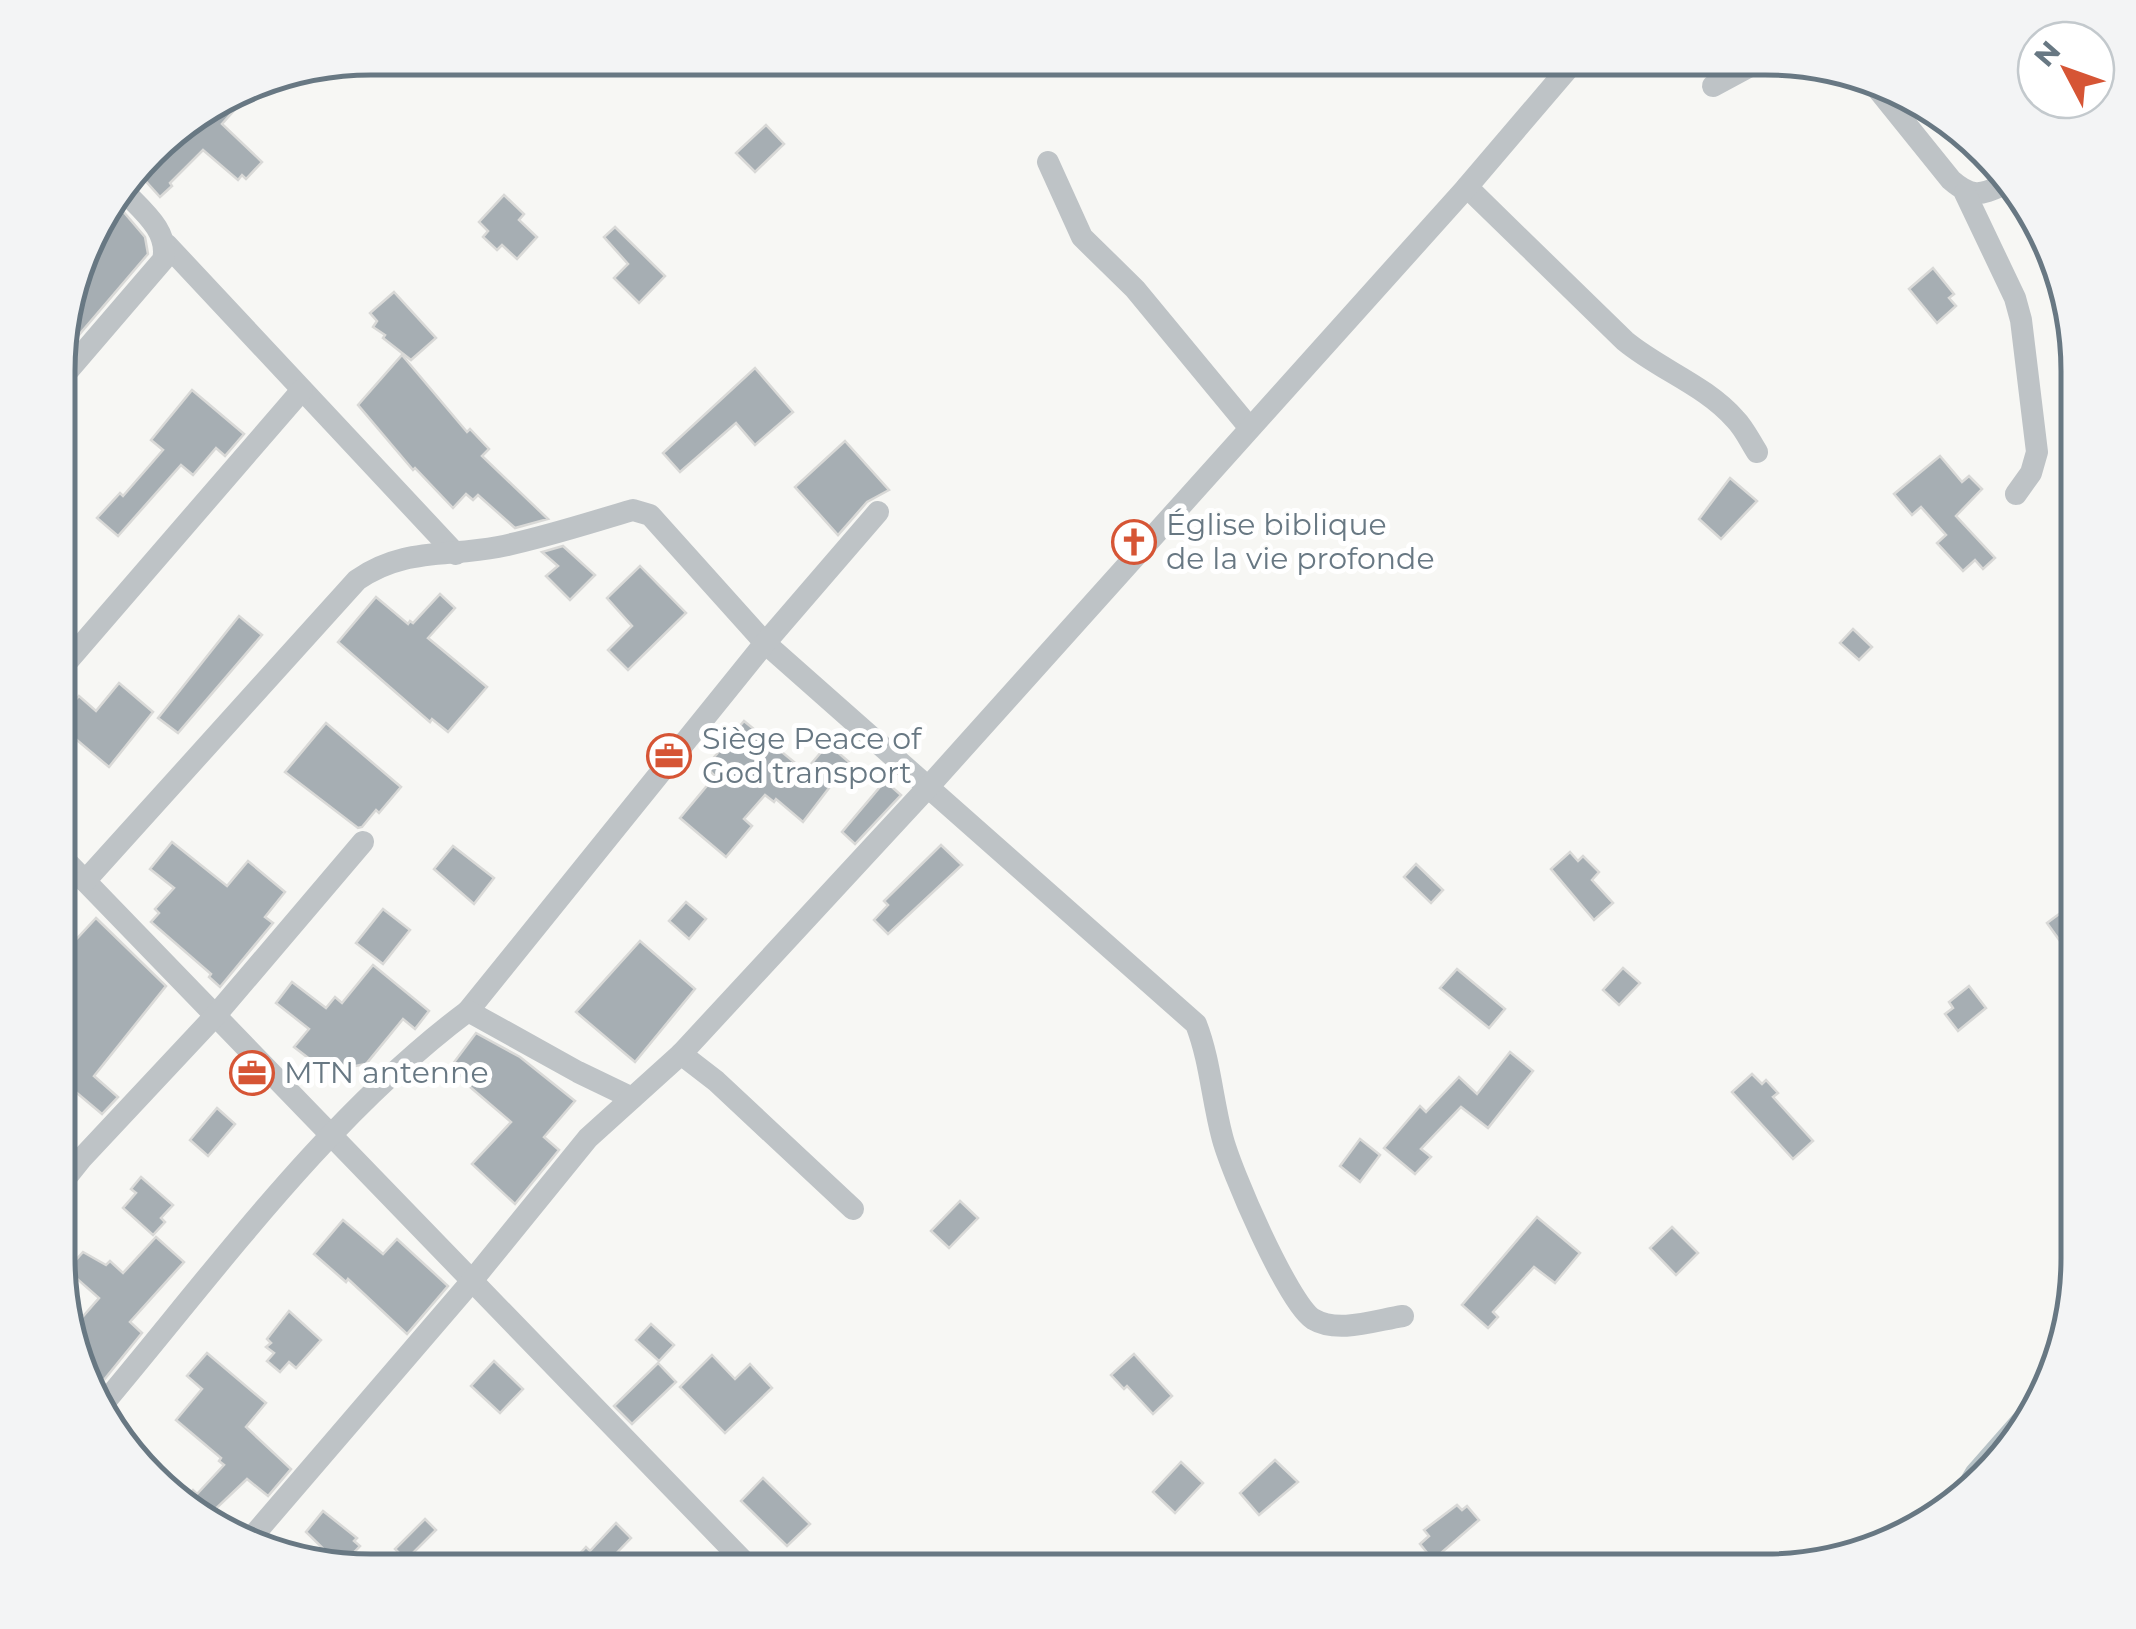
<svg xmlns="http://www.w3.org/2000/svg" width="2136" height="1629" viewBox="0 0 2136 1629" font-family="Montserrat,sans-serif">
<rect width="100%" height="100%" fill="#f7f7f4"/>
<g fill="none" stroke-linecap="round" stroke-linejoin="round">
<polyline stroke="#b8c3c7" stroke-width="6" points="1947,1506 1969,1469 2056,1370"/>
</g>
<g fill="#a6aeb3" stroke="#d9d9d7" stroke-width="2.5">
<polygon points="254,83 256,86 222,124 262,162 246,179 242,175 238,180 203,150 170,183 172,186 160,197 142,177 162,159 158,156 180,135 184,139 212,107"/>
<polygon points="766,125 784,144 755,172 736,153"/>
<polygon points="504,195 524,214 519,220 537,237 517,259 502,245 497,250 483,237 488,231 479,222"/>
<polygon points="122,210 145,237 148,254 72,343 60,329 91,239"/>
<polygon points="615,227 665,276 639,303 614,278 628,264 604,237"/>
<polygon points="1933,268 1954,294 1949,298 1956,306 1937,323 1909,289"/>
<polygon points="394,292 436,338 411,360 383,338 385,335 373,327 377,321 370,313"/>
<polygon points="402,355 467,432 470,429 489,449 482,456 548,519 515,528 478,495 473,500 466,494 453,508 415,468 413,470 358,405"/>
<polygon points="755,368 793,412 755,445 736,423 680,472 663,453"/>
<polygon points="192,390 244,434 225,456 216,448 193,475 181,465 118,536 97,518 120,493 123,496 163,450 151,440"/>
<polygon points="845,441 889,490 867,502 838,535 795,487"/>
<polygon points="1940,456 1962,482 1969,476 1982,489 1956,516 1995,558 1983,569 1975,560 1963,571 1937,543 1946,535 1921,507 1912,515 1894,494"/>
<polygon points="1730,478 1757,501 1721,539 1699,519"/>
<polygon points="563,546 595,575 570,600 546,576 558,566 542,552"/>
<polygon points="640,566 686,613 628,670 608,650 632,626 607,598"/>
<polygon points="440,594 455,608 428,638 487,687 448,732 432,719 430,722 338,642 376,597 408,624 410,621 413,623"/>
<polygon points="239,616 262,635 178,733 158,718"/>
<polygon points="1853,629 1872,647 1859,660 1840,643"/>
<polygon points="119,683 153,712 109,767 59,725 59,719 79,696 96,711"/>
<polygon points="744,721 805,771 828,744 849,762 803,822 776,799 774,802 765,795 744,819 752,826 726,857 680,818 715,776 706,767"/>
<polygon points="326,723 401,787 379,813 376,810 362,827 358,828 285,772"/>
<polygon points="885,781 901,795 855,844 842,832"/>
<polygon points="172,842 227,886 248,861 285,892 265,917 273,923 220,987 209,977 211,974 151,922 159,913 155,909 174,888 150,869"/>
<polygon points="941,845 962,865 888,934 874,920 888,905 884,901"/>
<polygon points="453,846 494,878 474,904 434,869"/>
<polygon points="1570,852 1578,861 1583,856 1599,872 1592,880 1613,903 1594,920 1551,869"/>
<polygon points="1416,864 1443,890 1431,903 1404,877"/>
<polygon points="2078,900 2078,927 2060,941 2047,923"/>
<polygon points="686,902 706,919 689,939 669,921"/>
<polygon points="383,909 410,930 383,964 356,943"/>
<polygon points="96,918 166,986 94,1076 118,1097 102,1114 59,1078 59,1066 73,1049 59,1036 59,958"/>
<polygon points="640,941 695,989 635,1062 576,1012"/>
<polygon points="373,965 429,1011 415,1029 403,1019 366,1064 344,1068 311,1060 294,1047 309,1029 276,1003 292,982 326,1008 335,997 342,1003"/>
<polygon points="1623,968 1640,983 1619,1005 1603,990"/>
<polygon points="1457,969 1505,1009 1489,1028 1440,988"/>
<polygon points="1969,986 1986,1008 1958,1031 1945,1014 1953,1008 1949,1002"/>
<polygon points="476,1033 520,1057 575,1101 544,1137 559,1150 515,1204 472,1164 511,1122 449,1069"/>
<polygon points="1510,1052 1533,1071 1488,1128 1461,1107 1421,1149 1431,1157 1415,1174 1384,1148 1420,1106 1426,1112 1459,1077 1477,1094"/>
<polygon points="1752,1074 1762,1084 1766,1080 1778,1093 1773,1097 1813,1141 1793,1159 1732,1092"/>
<polygon points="217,1108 235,1124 208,1156 190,1140"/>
<polygon points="1360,1139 1380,1155 1360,1182 1340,1166"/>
<polygon points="141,1177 173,1205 161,1218 165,1222 153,1235 123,1208 136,1193 131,1189"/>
<polygon points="960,1201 978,1218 949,1248 931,1231"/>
<polygon points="1537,1217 1580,1253 1555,1283 1534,1267 1493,1312 1498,1317 1488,1328 1462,1305"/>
<polygon points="343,1220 383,1254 397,1239 448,1286 407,1334 348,1279 346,1282 314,1254"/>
<polygon points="1672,1227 1698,1253 1676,1275 1650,1248"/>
<polygon points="156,1237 184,1262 130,1322 142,1333 90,1397 83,1373 88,1367 80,1360 72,1329 99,1298 67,1270 83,1252 106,1265 110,1261 123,1273"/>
<polygon points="289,1311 321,1340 296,1368 289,1362 280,1372 267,1361 274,1353 266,1347 271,1343 267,1339"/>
<polygon points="651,1324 674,1345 659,1361 636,1340"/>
<polygon points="207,1353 266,1403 246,1427 291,1469 268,1496 247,1479 205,1519 180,1504 193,1490 197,1494 224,1465 219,1461 221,1458 176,1420 202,1389 187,1376"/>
<polygon points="1134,1354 1172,1396 1153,1414 1127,1386 1124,1389 1111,1375"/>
<polygon points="712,1355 735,1379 750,1364 772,1388 725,1433 680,1387"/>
<polygon points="494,1361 523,1389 500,1413 471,1386"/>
<polygon points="658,1363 676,1382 632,1424 614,1406"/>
<polygon points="1275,1460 1298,1482 1259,1515 1240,1493"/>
<polygon points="1181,1462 1203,1483 1175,1513 1153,1492"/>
<polygon points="763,1478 810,1524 787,1546 741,1501"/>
<polygon points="1457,1505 1462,1510 1467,1506 1479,1520 1433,1560 1420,1544 1429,1536 1424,1530"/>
<polygon points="323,1511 357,1538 354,1541 360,1546 341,1566 306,1532"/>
<polygon points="425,1519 436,1530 406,1560 395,1549"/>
<polygon points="616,1523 631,1538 607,1563 599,1571 564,1571 586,1547 590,1551"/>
</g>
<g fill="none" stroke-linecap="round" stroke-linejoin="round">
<g stroke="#bec3c6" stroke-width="22">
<path d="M1868,77L1951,180C1974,200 1982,194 2008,183"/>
<polyline points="1713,86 1765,58"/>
<polyline points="1048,162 1082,237 1135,289 1249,427"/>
<path d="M1467,187L1625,341C1660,370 1705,385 1735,419C1744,428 1750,441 1757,452"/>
<polyline points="1965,193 2015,298 2021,320 2037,452 2031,473 2016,494"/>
<polyline points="167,245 456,554"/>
<path d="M60,380L163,260C170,230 140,209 121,188"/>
<polyline points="60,670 302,390"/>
<polyline points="59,854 753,1571"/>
<path d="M85,881L357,580C403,548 445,557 498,547C543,538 588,523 633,510L650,515L765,643L1196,1024C1210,1060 1212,1098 1222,1136C1230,1169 1288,1303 1313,1319C1338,1334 1376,1320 1403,1316"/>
<polyline points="468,1011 765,643 878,512"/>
<polyline points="681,1054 716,1081 853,1209"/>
<polyline points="58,1188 82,1158 215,1016 363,842"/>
<path d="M99,1409C213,1274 326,1117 468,1011L578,1072L632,1098"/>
<polyline points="246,1544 471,1282 588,1138 681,1054 930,785 1467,187 1577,58"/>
</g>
</g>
<defs>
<g id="church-ring" transform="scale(2.25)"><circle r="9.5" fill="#fff" stroke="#d65535" stroke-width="1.5"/><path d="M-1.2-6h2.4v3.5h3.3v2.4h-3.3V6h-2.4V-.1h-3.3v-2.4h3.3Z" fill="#d65535"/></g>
<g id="office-ring" transform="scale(2.25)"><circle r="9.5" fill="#fff" stroke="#d65535" stroke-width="1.5"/><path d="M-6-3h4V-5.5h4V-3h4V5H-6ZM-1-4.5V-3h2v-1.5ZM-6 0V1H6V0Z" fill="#d65535"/></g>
</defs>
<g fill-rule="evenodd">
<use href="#church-ring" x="1134" y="542"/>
<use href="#office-ring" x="669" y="756"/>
<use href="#office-ring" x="252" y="1073"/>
</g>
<g text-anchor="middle" stroke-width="10" stroke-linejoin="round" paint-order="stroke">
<g font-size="30" fill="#687883" stroke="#fff" text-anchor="start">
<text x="1166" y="535">Église biblique<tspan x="1166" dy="34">de la vie profonde</tspan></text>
<text x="702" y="749">Siège Peace of<tspan x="702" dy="34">God transport</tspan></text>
<text x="284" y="1083">MTN antenne</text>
</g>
</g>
<path d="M0 0H2136V1629H0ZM371 75H1765A296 296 0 0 1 2061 371V1258A296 296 0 0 1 1765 1554H371A296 296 0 0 1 75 1258V371A296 296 0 0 1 371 75Z" fill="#f3f4f5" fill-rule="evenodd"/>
<path fill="none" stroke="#687883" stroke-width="5" d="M371 75H1765A296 296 0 0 1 2061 371V1258A296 296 0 0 1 1765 1554H371A296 296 0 0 1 75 1258V371A296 296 0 0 1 371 75Z"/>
<g transform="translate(2066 70) rotate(311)"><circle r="48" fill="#ffffff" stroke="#c3c9cd" stroke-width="2.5"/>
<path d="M0-8L18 38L0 25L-18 38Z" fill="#d65535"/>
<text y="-15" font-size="28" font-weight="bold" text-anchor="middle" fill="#687883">N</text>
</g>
</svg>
